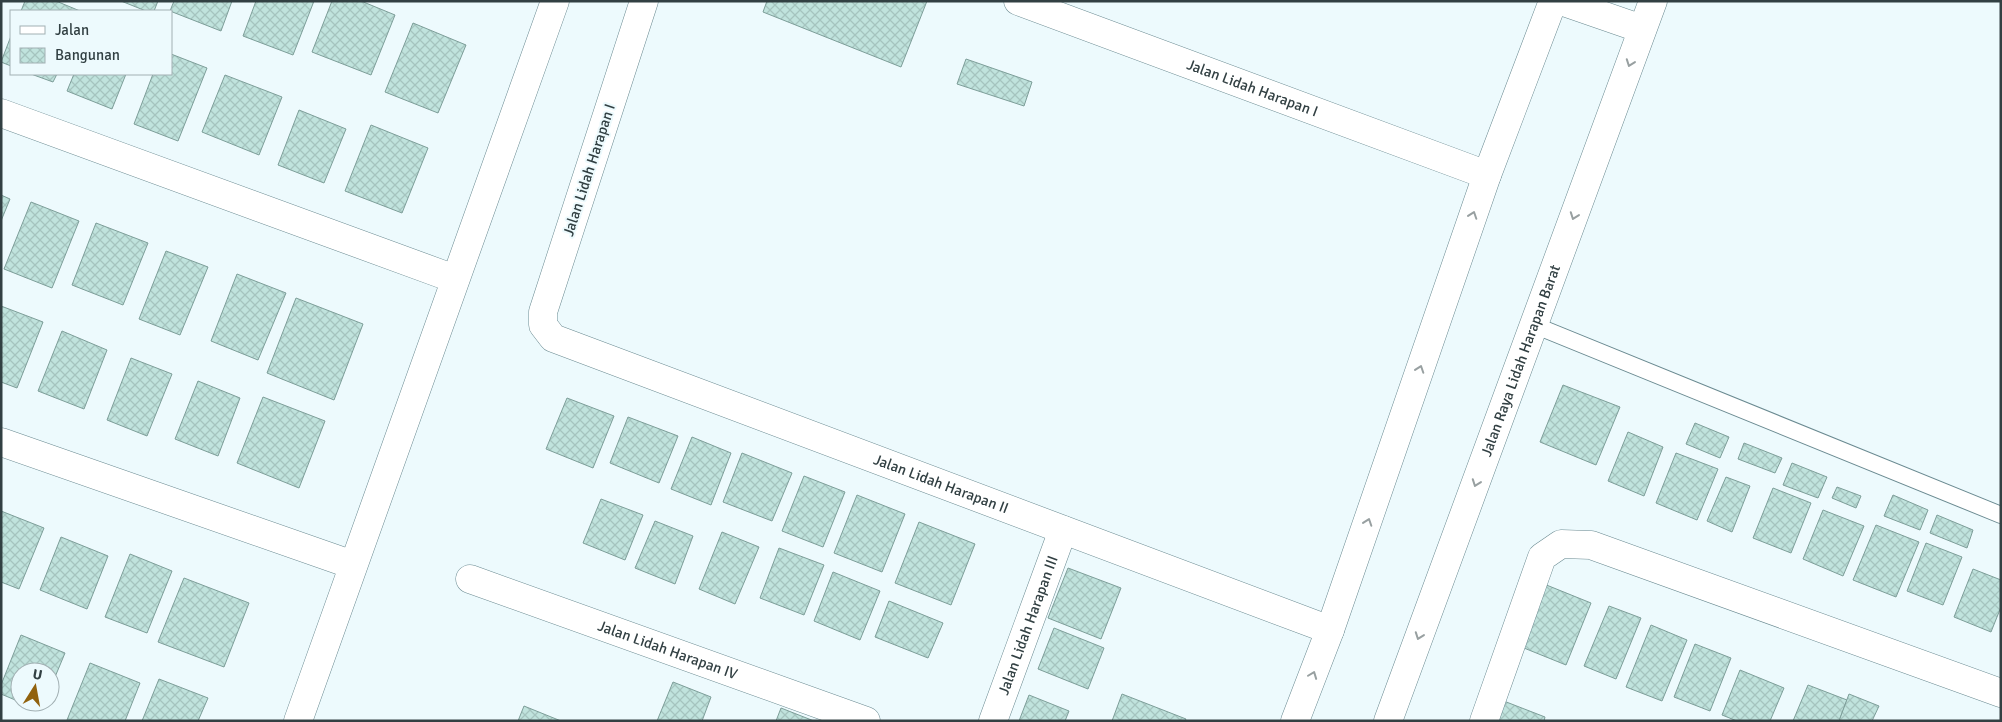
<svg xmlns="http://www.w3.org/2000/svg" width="2002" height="722" viewBox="0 0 2002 722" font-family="Signika,sans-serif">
<defs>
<pattern id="building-cross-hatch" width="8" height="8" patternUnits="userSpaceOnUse" patternTransform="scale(1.25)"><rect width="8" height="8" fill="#c0e3dd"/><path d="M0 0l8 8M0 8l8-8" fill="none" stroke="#a5c4bf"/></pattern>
</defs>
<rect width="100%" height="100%" fill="#edfafd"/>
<g fill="url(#building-cross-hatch)" stroke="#7d9e99">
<polygon points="25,1 56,1 80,11 21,11"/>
<polygon points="121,1 158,1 154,11 146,11"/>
<polygon points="174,1 232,1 221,31 170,11"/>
<polygon points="256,1 314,1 293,55 243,36"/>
<polygon points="332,1 361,1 395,15 371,75 312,52"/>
<polygon points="767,1 927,1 901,67 763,12"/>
<polygon points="413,23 466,45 438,113 385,92"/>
<polygon points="11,36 11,66 1,62"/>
<polygon points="171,54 207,68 178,141 134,124 153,74 171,74"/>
<polygon points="966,59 1032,82 1024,106 957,84"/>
<polygon points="31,74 57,74 53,82"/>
<polygon points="74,74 126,74 112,109 67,91"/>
<polygon points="225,75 282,97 259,155 202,132"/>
<polygon points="299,110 346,129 324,183 278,165"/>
<polygon points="371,125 428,148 402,213 345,191"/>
<polygon points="1,195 10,199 1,221"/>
<polygon points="31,202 79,221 52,288 4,269"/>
<polygon points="96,223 148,243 123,305 72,285"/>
<polygon points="166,251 208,267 180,335 139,319"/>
<polygon points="237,274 286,293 258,360 211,341"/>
<polygon points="296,298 363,324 334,400 267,373"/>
<polygon points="1,306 43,322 17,388 1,382"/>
<polygon points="62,331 107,350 84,409 38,391"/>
<polygon points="131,358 172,374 147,436 107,420"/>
<polygon points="198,381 240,398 218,456 175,439"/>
<polygon points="1563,385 1620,407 1596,465 1540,442"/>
<polygon points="263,397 325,421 299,488 237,463"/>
<polygon points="567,398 614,416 593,468 546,449"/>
<polygon points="628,417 678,436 659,483 610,463"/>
<polygon points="1695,423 1729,437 1720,458 1686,444"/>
<polygon points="1628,432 1663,447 1644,496 1608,481"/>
<polygon points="692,437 731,453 711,505 671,489"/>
<polygon points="1744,443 1782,458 1775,473 1738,459"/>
<polygon points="742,453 792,473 772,521 723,502"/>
<polygon points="1676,453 1718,469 1697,520 1656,503"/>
<polygon points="1792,463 1827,477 1818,498 1783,485"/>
<polygon points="804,476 845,492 823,547 782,531"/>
<polygon points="1726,477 1750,486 1732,532 1707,521"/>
<polygon points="1837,487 1861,496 1856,508 1832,498"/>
<polygon points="1773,488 1811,503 1791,553 1753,538"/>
<polygon points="857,495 905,514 882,572 834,553"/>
<polygon points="1893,495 1928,510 1920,530 1884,516"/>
<polygon points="601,499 643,515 625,560 583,543"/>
<polygon points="1823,510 1864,526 1843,576 1803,559"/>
<polygon points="1,511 44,528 19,589 1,582"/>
<polygon points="1937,515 1973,530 1967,548 1930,533"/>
<polygon points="655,521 693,536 675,584 635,568"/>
<polygon points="919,522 975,544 951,605 895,583"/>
<polygon points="1876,525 1919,542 1896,597 1853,580"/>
<polygon points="722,532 759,547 735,604 699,589"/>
<polygon points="61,537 108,556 87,609 40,590"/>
<polygon points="1926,543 1962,557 1943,605 1907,591"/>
<polygon points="779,548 824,565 804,615 760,598"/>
<polygon points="130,554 172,571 147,633 105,617"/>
<polygon points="1068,568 1121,588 1101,639 1048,618"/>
<polygon points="1973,569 2001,580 2001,607 1991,632 1954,617"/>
<polygon points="833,572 880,591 860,640 814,621"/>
<polygon points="184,578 249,603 224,667 158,642"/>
<polygon points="1539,582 1591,603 1566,665 1514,644"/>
<polygon points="889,601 943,623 928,658 875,637"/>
<polygon points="1609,606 1641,618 1616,679 1584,666"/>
<polygon points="1651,625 1687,640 1662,701 1626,687"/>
<polygon points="1054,628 1104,648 1088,689 1038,669"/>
<polygon points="21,635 65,653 50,689 50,672 20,672 20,702 1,694 1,685"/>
<polygon points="1695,644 1731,658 1710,711 1674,697"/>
<polygon points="90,663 140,683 125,721 67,720"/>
<polygon points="1740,670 1784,688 1770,721 1737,721 1722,715"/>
<polygon points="159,679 208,698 198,721 142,721"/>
<polygon points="673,682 711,697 702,721 657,721"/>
<polygon points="1808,685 1847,700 1839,721 1793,721"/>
<polygon points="1122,694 1186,719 1185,721 1112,721"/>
<polygon points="1849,694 1879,706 1872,721 1839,721"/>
<polygon points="1029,695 1069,711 1065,721 1019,721"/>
<polygon points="1496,698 1545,717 1544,721 1486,721"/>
<polygon points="21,702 45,702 41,710"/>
<polygon points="524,706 561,721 518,721"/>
<polygon points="781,708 814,721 776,721"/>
</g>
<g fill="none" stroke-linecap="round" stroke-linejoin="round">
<g stroke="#6a8a91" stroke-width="18">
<polyline id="service" points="1534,325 2001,515"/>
</g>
<g stroke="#6a8a91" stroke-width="29">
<g id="minor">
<path id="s1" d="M644,1L543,312V325L553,338L1330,630"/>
<path id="s2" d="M1018,1L1487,175"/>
<polyline points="1561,1 1642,29"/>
<polyline points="1,113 455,279"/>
<polyline points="1,442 353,565"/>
<path id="s3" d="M470,579L866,721"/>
<polyline points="298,721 555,1"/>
<path id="s4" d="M993,721L1063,530"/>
<polyline points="1295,721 1330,630 1487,175 1553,1"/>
<path id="s5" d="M1388,721L1653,1"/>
<polyline points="1484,721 1542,557 1561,544 1591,545 2001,693"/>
</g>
</g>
<use href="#service" stroke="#fff" stroke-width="16"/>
<use href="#minor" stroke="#fff" stroke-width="28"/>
</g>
<defs><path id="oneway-chevron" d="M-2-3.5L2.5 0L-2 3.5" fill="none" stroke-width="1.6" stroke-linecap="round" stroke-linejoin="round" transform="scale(1.25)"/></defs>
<g stroke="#98a0a1">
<use href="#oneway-chevron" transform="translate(1630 63) rotate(110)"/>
<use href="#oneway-chevron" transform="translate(1473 215) rotate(-71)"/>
<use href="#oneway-chevron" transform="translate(1574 216) rotate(110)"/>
<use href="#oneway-chevron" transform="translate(1420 369) rotate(-71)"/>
<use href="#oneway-chevron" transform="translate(1476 483) rotate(110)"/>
<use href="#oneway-chevron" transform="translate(1368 522) rotate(-71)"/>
<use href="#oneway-chevron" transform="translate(1419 636) rotate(110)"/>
<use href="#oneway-chevron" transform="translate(1313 675) rotate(-69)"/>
</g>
<g text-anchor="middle" stroke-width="4" stroke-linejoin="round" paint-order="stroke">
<g font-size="15" fill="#324043" stroke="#edfafd">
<text dy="5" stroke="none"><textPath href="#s2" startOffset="250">Jalan Lidah Harapan I</textPath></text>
<text transform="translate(589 170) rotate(-72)" y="5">Jalan Lidah Harapan I</text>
<text dy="5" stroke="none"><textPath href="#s5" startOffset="384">Jalan Raya Lidah Harapan Barat</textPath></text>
<text dy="5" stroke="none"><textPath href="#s1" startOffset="771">Jalan Lidah Harapan II</textPath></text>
<text dy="5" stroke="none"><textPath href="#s4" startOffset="102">Jalan Lidah Harapan III</textPath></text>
<text dy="5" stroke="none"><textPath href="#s3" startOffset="210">Jalan Lidah Harapan IV</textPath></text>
</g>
</g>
<rect width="2002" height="722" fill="none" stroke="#324043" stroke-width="5"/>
<rect x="10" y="10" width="162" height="65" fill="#edfafd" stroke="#a2b0b3"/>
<rect x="20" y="26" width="25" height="8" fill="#ffffff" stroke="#a2b0b3"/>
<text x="55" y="35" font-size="15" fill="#324043">Jalan</text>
<rect x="20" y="48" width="25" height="15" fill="url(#building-cross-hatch)" stroke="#a2b0b3"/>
<text x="55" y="60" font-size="15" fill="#324043">Bangunan</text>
<g transform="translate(35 687) rotate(11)"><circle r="24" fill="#edfafd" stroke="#a2b0b3"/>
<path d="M0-4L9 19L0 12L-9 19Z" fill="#91620e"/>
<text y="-8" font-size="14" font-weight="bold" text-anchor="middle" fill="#324043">U</text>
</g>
</svg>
